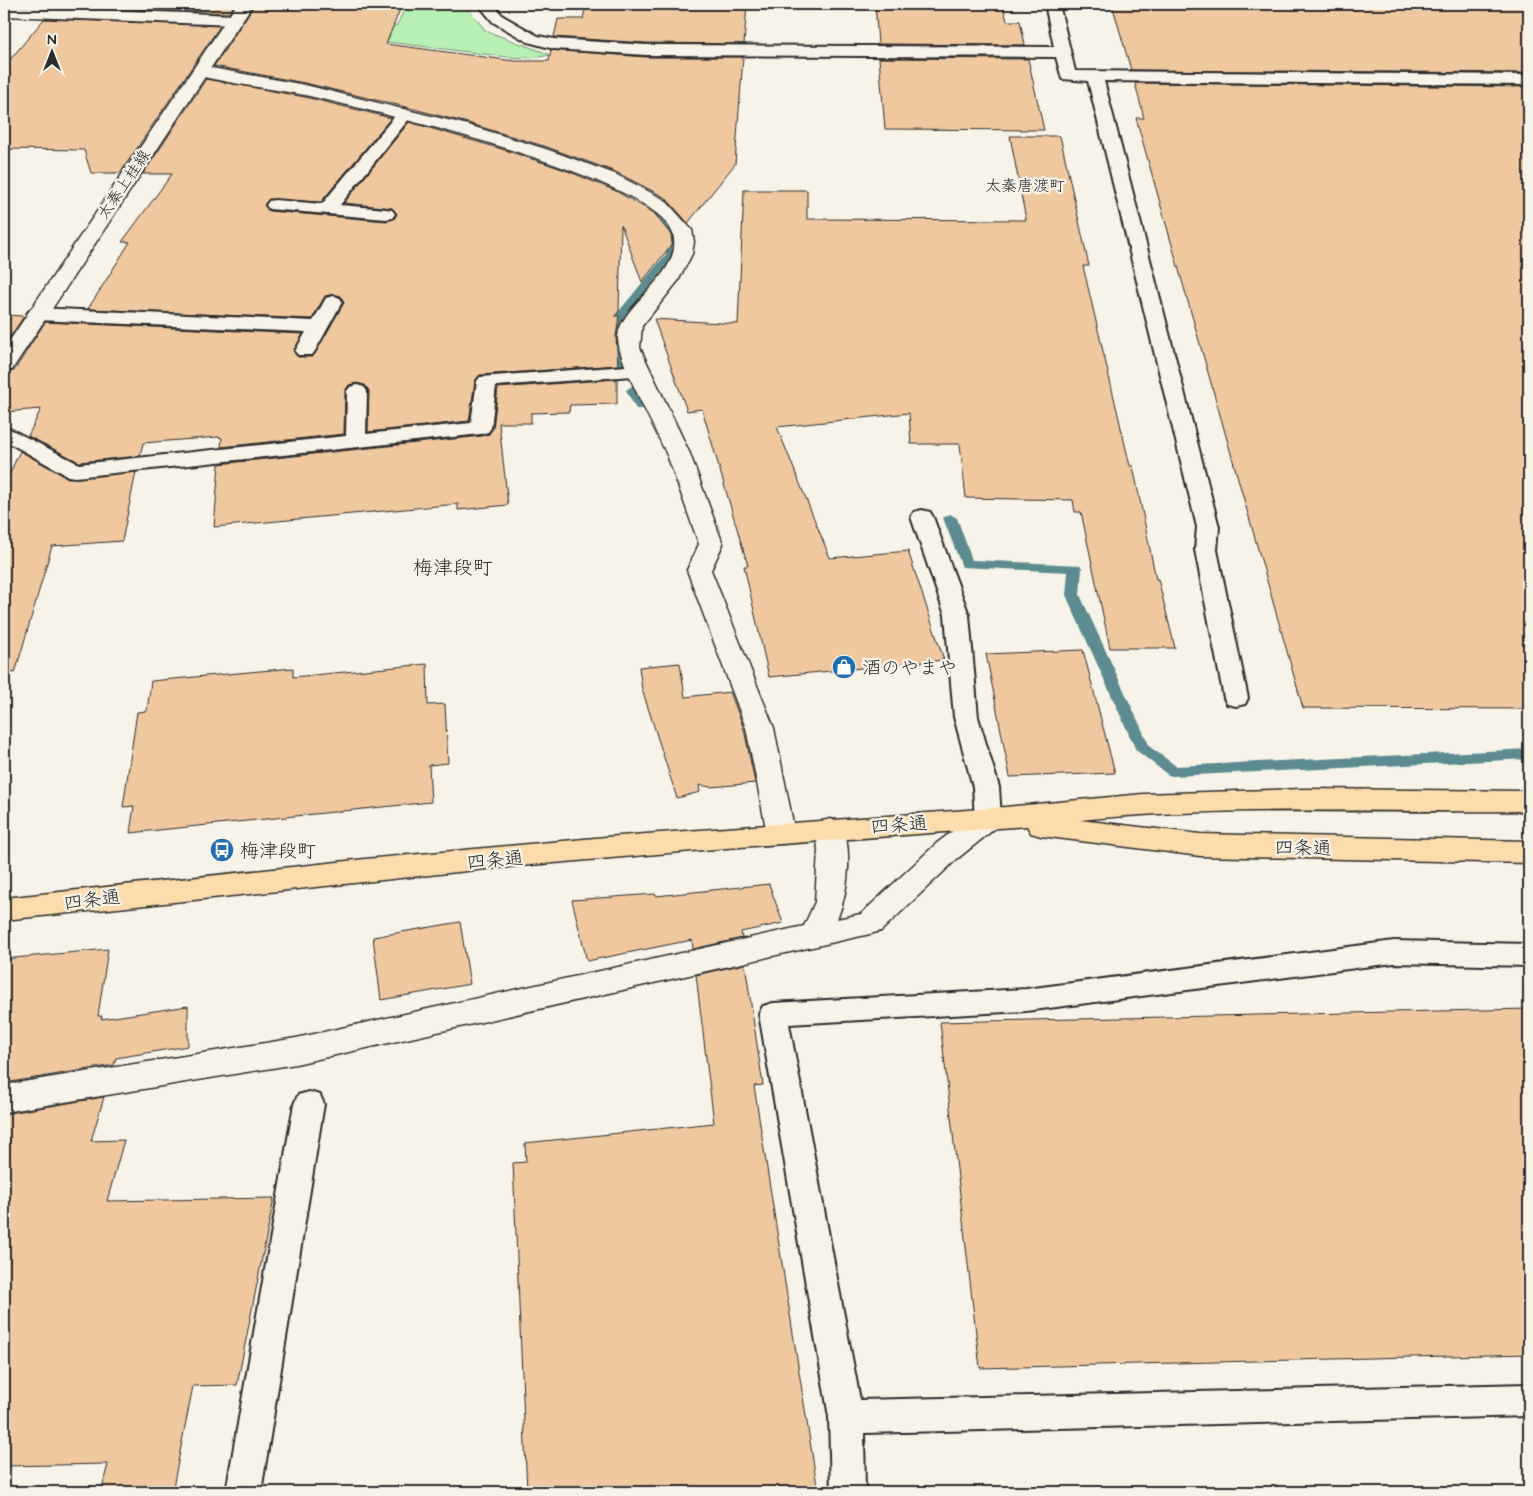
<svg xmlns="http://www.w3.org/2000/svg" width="1533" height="1496" viewBox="0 0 1533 1496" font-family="'Architects Daughter','Klee One',sans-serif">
<rect width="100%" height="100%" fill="#f7f3e8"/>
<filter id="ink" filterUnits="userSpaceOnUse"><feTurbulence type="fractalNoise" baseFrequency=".02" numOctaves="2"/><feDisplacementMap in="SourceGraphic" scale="10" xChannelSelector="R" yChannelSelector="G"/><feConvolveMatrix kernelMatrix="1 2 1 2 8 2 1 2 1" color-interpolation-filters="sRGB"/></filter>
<g filter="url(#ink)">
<polygon fill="#b7f0b3" stroke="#718e6f" points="407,4 464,4 486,31 551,55 532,58 508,57 372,40 383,29 397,25"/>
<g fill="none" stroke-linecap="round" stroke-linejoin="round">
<g fill="#5c8c90" fill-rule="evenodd">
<polygon points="659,211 663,212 675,230 676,254 624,319 615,335 626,367 620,371 616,370 603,335 615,316 666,254 665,230 654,214"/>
<polygon points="632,386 636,387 646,406 644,409 636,409 626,390"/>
<polygon points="950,514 957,518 972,560 1080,565 1082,568 1080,595 1150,747 1176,766 1529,749 1529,759 1173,776 1168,775 1136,750 1066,595 1068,572 962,567 943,518"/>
</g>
</g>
<g fill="#f0c8a0" stroke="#2b2b2b">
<polygon points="144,4 235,4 229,13 138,9"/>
<polygon points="255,4 401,7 386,44 514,61 549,61 551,50 646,57 743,57 735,164 688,223 666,198 616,172 547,147 468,123 406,107 305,83 214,66"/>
<polygon points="586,4 747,4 744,44 646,43 554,37 558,19 583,19"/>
<polygon points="875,4 1003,4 1007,21 1020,21 1025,45 878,44"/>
<polygon points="1112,4 1529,4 1529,73 1131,70"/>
<polygon points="44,19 220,26 120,173 91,173 84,150 4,149 4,67"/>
<polygon points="879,58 1028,59 1044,130 885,129"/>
<polygon points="206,79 305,97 391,118 321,202 269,199 264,205 269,211 386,221 394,219 397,214 392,208 344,203 409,122 505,150 565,170 616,191 654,213 671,235 672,244 642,282 621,225 619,311 615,316 619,316 616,337 618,365 480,375 475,381 469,421 368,432 369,391 365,385 356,383 349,385 345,391 344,434 221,447 222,438 218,437 143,443 140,456 79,462 28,436 41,409 4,412 4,373 14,371 45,322 303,334 294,352 298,357 312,357 344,303 341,296 334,294 325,296 312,319 88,309 130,242 122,242 172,174 143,174"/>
<polygon points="1135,83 1529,87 1529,709 1303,708 1136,118 1144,118"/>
<polygon points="1010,136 1060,136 1089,266 1083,266 1130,466 1133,466 1156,579 1158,579 1175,648 1110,648 1081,512 1075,512 1073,500 966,498 960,444 911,444 909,413 777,427 830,558 908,551 944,660 769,677 744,566 748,566 702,409 687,411 654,319 738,324 744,190 807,190 807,219 1026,220"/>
<polygon points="4,315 24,316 4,346"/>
<polygon points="617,379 617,404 570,405 569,412 531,413 531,423 499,423 508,505 458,510 458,504 214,527 219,464 482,436 489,434 493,428 498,388"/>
<polygon points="20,451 68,478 136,472 122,541 52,546 15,673 4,671 4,486"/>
<polygon points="1083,650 1115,773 1010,777 986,654"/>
<polygon points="680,663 685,697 730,692 744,729 755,783 711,787 699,785 700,792 677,798 642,689 639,667"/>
<polygon points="427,664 428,705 445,704 448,763 429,765 431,802 130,833 134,806 123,807 137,712 147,711 151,681 293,668 293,677"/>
<polygon points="769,884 783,923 741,932 742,938 693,949 692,940 587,961 572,900 655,894 656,896"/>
<polygon points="460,922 470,984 381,1000 373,937"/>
<polygon points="108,949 98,1016 102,1016 101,1019 188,1006 188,1046 116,1058 114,1065 4,1083 4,959"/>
<polygon points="745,964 763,1085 754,1086 818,1492 527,1492 513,1163 526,1162 525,1143 714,1123 696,975"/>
<polygon points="1529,1009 1529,1354 980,1368 940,1022"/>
<polygon points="104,1097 91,1141 124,1140 107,1201 274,1198 237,1385 193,1386 172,1492 101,1492 108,1464 4,1466 4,1114"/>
</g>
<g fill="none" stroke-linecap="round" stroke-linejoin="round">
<g stroke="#2b2b2b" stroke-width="4">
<g id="service">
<polygon points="478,4 493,4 503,16 538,36 554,39 646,45 1054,47 1045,4 1059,4 1075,71 1529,75 1529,85 1104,81 1219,527 1217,550 1248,698 1245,704 1236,706 1227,704 1224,698 1195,550 1197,527 1088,81 1062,79 1056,57 646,55 554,49 528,42 493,22"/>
<polygon points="405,109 413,114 340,205 386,209 392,210 395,214 392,218 386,219 269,209 266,205 269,201 275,200 322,204 399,111"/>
<polygon points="333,296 340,298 342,302 315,351 312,355 298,355 295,351 306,332 37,320 30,318 27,314 30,310 37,308 313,321 326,298"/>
<polygon points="640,365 647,367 650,371 647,375 496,386 491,428 488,432 481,434 76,477 68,476 4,440 4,426 79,464 346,436 347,391 350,387 357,385 364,387 367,391 366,434 471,423 477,381 480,377"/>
<polygon points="922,510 930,512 933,517 969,615 978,717 999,787 1001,819 997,826 988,828 979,826 975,819 973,787 954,717 945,615 911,517 914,512"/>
<polygon points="1394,941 1529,944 1529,966 1394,963 1026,1011 789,1024 860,1400 1529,1384 1529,1416 864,1433 865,1492 831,1492 829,1417 759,1014 763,1006 773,1003 1026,989"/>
<polygon points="309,1092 320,1095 324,1104 261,1492 226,1492 294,1104 298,1095"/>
</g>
</g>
<g stroke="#2b2b2b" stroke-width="3">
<g id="minor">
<polygon points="4,6 234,15 240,16 242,20 240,24 234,25 4,16"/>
<path d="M201,66L305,85L468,125L546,149L615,174L665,200L692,230L694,242L692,254L678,281L642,326L640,348L690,454L723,544L711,570L774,728L795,833L791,840L781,843L771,840L767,833L746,728L687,570L699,544C688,514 678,484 667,455C656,429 617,360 618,337C620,303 684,275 673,234C657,176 365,109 305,95C268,88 231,84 195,75L192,71L195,67Z"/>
<path d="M988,809L998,812L1002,819L998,826L957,859L881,931L870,934L296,1064L4,1112V1085L296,1038L804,926L815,902L818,851L816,829L820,822L830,819L840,822C854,845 848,895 837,919L861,914L937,843L978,812Z"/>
</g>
</g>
<g stroke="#2b2b2b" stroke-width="3">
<polygon id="secondary" points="237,4 253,4 15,365 12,370 4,371 4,349"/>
</g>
<g stroke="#2b2b2b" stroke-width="3">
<path id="primary" d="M1303,789L1529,791V811C1379,813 1229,805 1080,820L1200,834L1529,841V863L1200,856L1041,836L1031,833L1027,826L727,848L486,869L4,920V898L365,859L606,837L994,808L1143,794Z"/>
</g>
<use href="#service" fill="#f7f3e8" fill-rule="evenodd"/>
<use href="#minor" fill="#f7f3e8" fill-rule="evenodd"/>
<use href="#secondary" fill="#f7f3e8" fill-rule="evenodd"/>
<use href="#primary" fill="#fcdcac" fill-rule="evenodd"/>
</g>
</g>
<defs>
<g id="shop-disc" transform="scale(1.25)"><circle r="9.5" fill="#1f6fb2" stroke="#f7f3e8"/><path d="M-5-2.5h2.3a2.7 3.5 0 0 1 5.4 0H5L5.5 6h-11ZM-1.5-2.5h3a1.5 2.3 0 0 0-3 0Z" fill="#fff"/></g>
<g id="bus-disc" transform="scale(1.25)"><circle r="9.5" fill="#1f6fb2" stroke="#f7f3e8"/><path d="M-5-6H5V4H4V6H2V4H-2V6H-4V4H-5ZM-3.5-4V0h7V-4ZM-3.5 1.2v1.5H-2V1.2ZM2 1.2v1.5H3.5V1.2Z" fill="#fff"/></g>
</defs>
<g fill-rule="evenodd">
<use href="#shop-disc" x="844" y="667"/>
<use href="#bus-disc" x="222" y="850"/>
</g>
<g text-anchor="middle" stroke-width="4.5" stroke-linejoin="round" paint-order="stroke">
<g font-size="16" fill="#2b2b2b" stroke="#f7f3e8">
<text transform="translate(123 184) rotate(-56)" y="6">太秦上桂線</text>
</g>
<g font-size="16" fill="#2b2b2b" stroke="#f7f3e8">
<text x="1025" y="191">太秦唐渡町</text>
</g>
<g font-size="19" fill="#2b2b2b" stroke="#f7f3e8" text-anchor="start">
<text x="862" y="674">酒のやまや</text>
<text x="240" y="857">梅津段町</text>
</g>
<g font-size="19" fill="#2b2b2b" stroke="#f7f3e8">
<text transform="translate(899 824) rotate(-4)" y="7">四条通</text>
<text transform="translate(1303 847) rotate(1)" y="7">四条通</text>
<text transform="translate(495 859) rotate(-5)" y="7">四条通</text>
<text transform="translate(92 899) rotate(-7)" y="7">四条通</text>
</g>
<g font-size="20" fill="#2b2b2b" stroke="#f7f3e8">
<text x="453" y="574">梅津段町</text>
</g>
</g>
<rect width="1533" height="1496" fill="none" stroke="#f7f3e8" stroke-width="20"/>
<rect x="10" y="10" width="1513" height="1476" fill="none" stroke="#2b2b2b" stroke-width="2" filter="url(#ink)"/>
<g transform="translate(52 52)" stroke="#f7f3e8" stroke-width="4" paint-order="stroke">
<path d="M0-4L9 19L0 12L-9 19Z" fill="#2b2b2b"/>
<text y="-8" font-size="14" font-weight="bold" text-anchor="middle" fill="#2b2b2b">N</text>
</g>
</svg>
